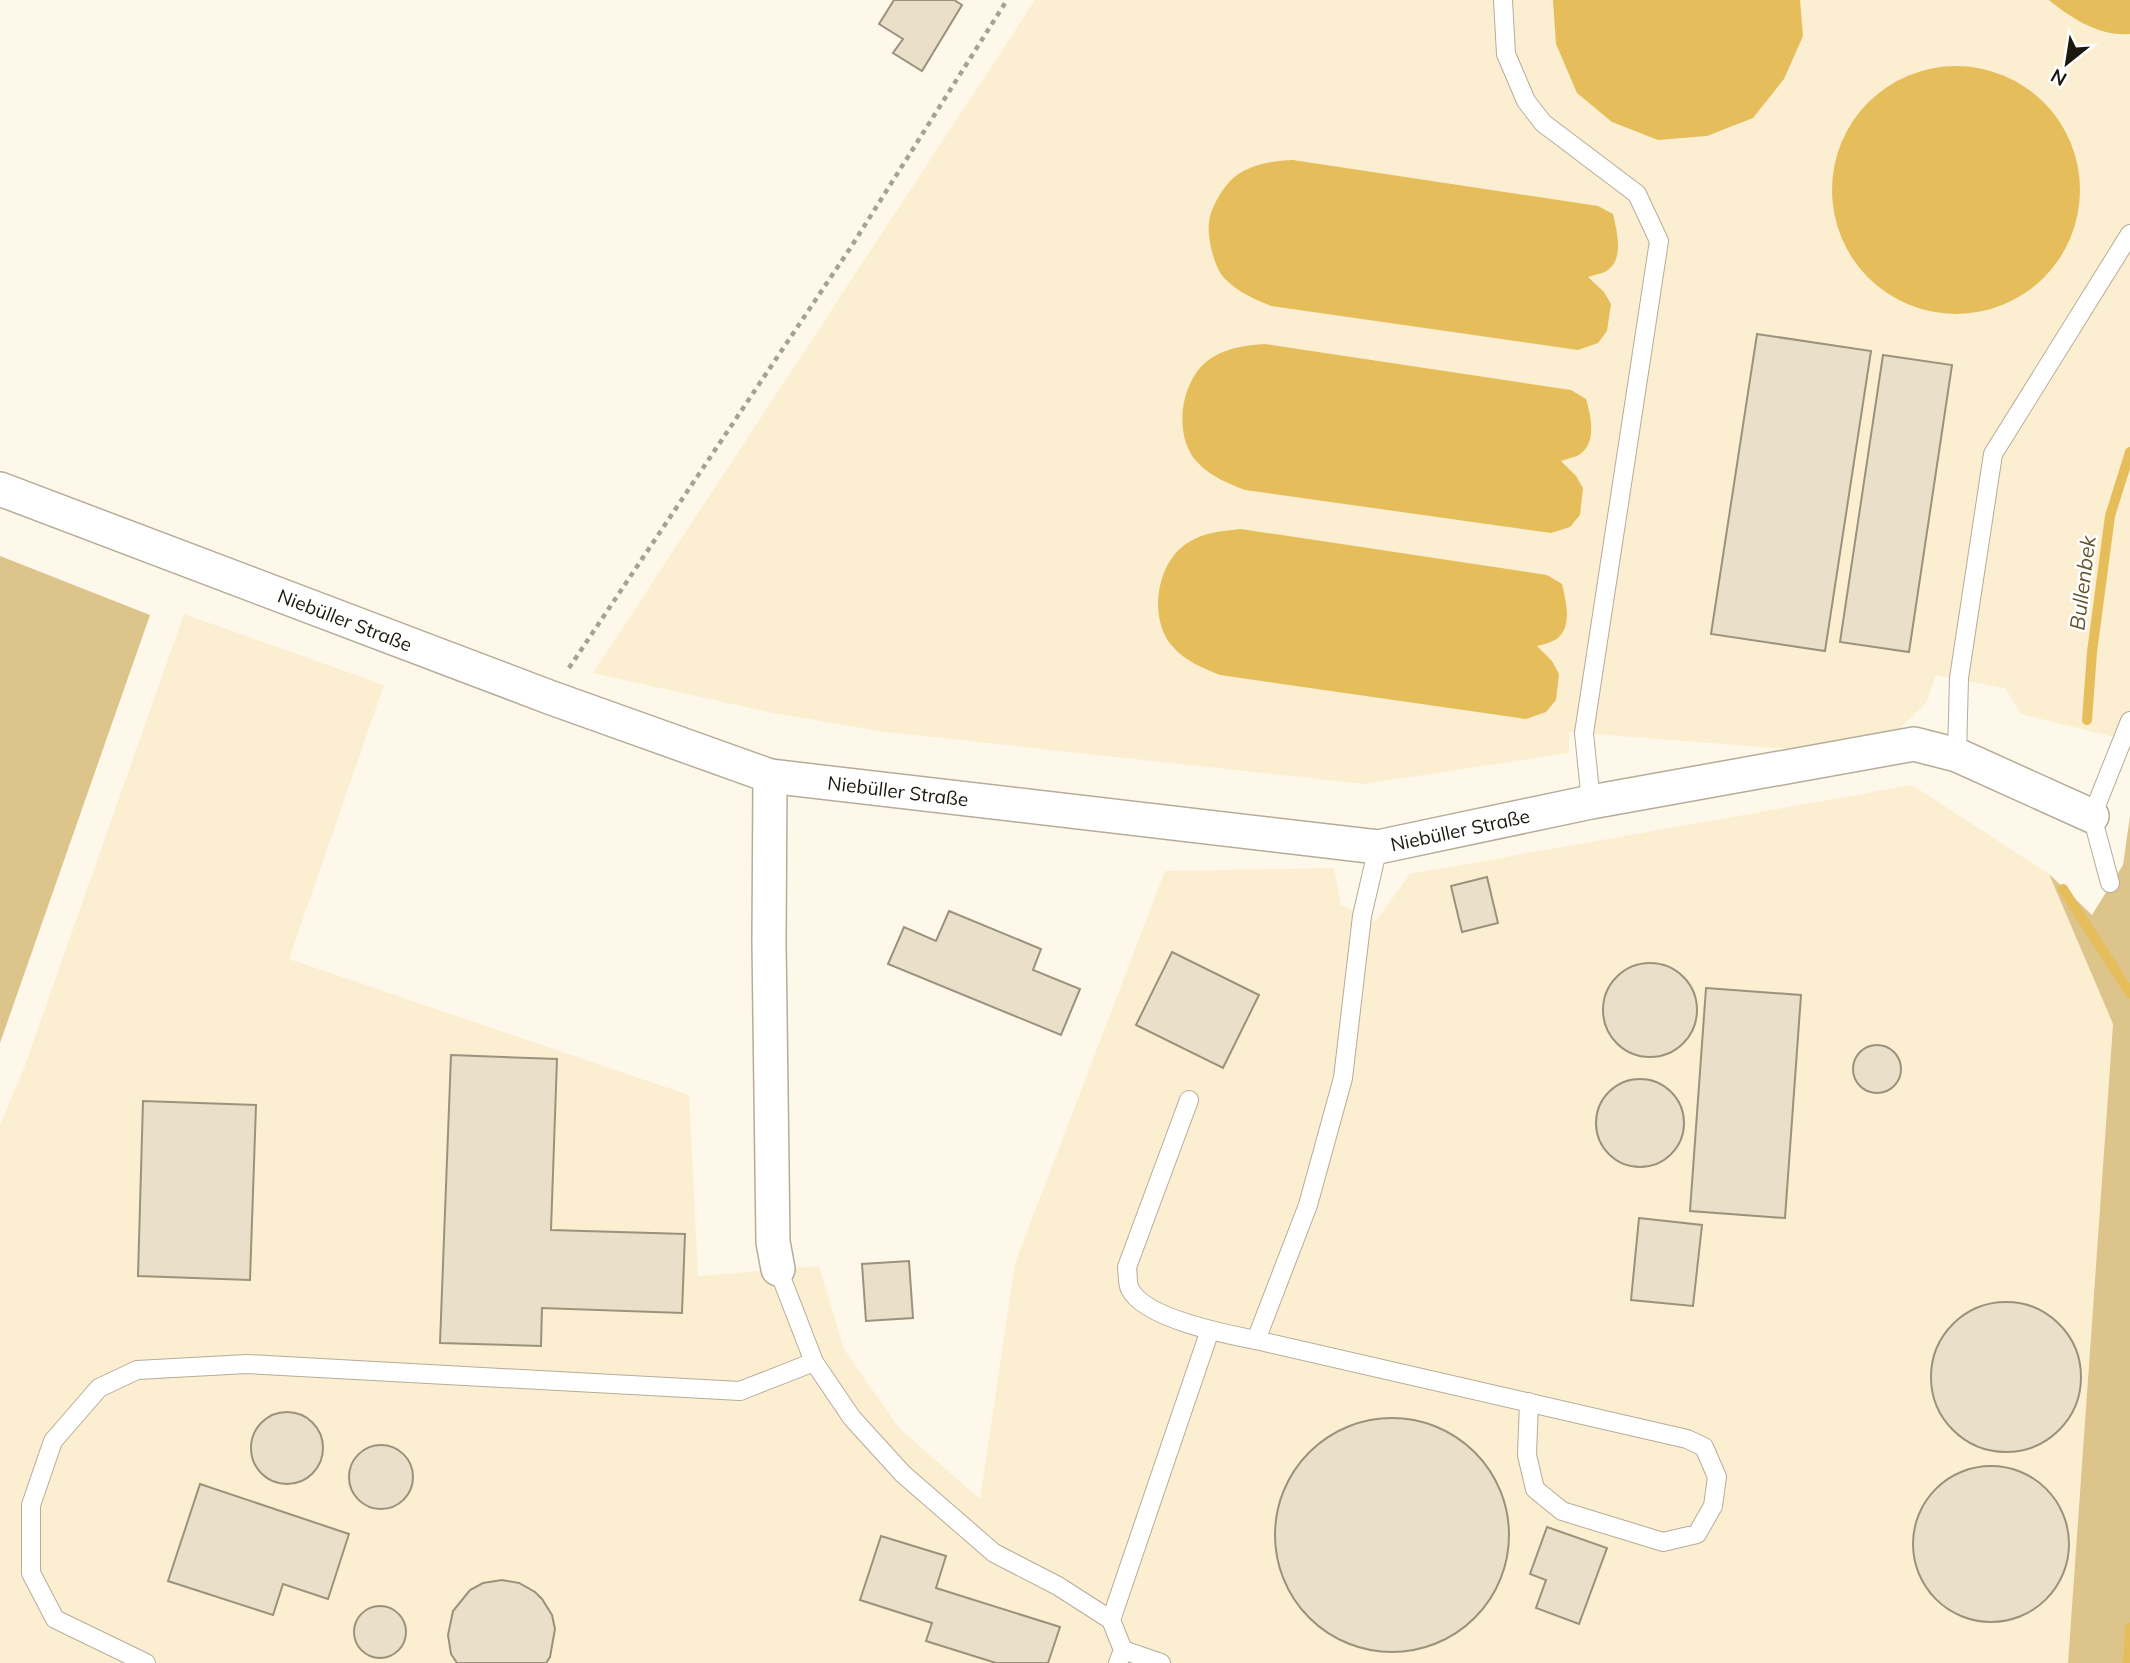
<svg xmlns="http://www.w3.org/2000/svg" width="2130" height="1663" viewBox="0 0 2130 1663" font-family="Mulish,sans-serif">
<rect width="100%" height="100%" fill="#fef8ea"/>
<g fill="#fcefd1">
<polygon points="1035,0 2130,0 2130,741 2021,714 2005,688 1936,675 1926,703 1899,729 1788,749 1569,732 1569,753 1364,784 886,732 768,712 593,673"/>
<polygon points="184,614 384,685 289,959 689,1095 698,1276 819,1266 844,1349 899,1428 980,1499 1015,1263 1165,871 1334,868 1341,905 1375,922 1410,874 1912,785 2049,874 2113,1024 2068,1663 0,1663 0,1125 24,1068"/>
</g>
<g fill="#ddc48a">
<polygon points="0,556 150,615 0,1043"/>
<polygon points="2130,816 2130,1663 2068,1663 2113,1024 2049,874 2092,915 2123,865"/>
</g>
<g fill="#e5bd5b">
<polygon points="1553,0 1800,0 1803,36 1784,79 1753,118 1707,136 1658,140 1612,122 1577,93 1556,44"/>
<path d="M2049,0H2130V34C2100,37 2071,18 2049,0Z"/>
<circle cx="1956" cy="190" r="124"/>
<path d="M1293,160L1598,206L1613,214C1617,232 1625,261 1605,272C1600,274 1593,275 1588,277L1604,292L1611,304L1607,331L1598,343L1578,350L1271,306C1254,299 1238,292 1225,279C1214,268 1207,237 1209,222C1211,206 1226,181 1240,173C1257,163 1274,161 1293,160Z"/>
<path d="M1265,344L1571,390L1586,399C1591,416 1598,445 1577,456C1572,458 1566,459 1561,461L1576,476L1583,488L1580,515L1570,527L1551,533L1245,490C1227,483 1212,477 1198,463C1171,436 1181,375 1213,357C1230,347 1247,345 1265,344Z"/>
<path d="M1241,529L1547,575L1562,584C1566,601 1574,631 1553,641C1548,643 1542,645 1537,646L1552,661L1559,674L1556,700L1546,712L1526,719L1220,675C1203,668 1187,662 1174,648C1147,621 1156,561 1189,542C1205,532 1223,531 1241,529Z"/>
</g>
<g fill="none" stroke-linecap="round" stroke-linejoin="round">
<g stroke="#e5bd5b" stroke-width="10">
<polyline points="2087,720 2092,652 2110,516 2130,452"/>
<polyline points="2063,889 2130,993"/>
<polyline points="2128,1663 2130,1628"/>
</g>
</g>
<g fill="#eae0ca" stroke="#9b927d" stroke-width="2">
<polygon points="894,0 954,0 962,5 922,71 893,53 903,39 879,24"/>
<polygon points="1757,334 1871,351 1825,651 1711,634"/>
<polygon points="1883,355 1952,365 1909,652 1840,642"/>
<polygon points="1487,877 1498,923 1462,932 1451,886"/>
<polygon points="949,911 1041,949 1033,970 1080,989 1061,1035 888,964 904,927 936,941"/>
<polygon points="1172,952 1259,995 1223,1068 1136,1025"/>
<circle cx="1650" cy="1010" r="47"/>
<polygon points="1706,988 1801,995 1785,1218 1690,1211"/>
<circle cx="1877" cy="1069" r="24"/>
<polygon points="451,1055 557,1059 551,1230 685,1234 682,1313 542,1308 541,1346 440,1343"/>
<circle cx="1640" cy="1123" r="44"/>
<polygon points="143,1101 256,1105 250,1280 138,1276"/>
<polygon points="1639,1218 1702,1225 1693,1306 1631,1300"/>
<polygon points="909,1261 913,1318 866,1321 862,1264"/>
<circle cx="2006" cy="1377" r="75"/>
<circle cx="287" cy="1448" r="36"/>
<circle cx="1392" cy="1535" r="117"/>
<circle cx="381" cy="1477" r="32"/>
<circle cx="1991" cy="1544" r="78"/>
<polygon points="200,1484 349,1534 328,1599 283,1584 273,1615 168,1581"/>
<polygon points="1547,1527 1607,1548 1579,1624 1536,1608 1546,1580 1530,1574"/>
<polygon points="881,1536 946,1556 936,1588 1060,1627 1048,1663 996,1663 926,1641 932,1623 860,1600"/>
<polygon points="502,1580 519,1583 535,1592 542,1599 552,1615 555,1629 550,1657 546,1663 457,1663 451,1654 448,1635 453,1611 470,1590 483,1583"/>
<circle cx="380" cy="1632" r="26"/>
</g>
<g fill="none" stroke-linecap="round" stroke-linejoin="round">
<g stroke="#b6ac97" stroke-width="20">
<g id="service">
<polyline points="1503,0 1506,54 1526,101 1543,123 1637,194 1659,241 1584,733 1591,802"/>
<polyline points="1957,755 1959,678 1993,454 2130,234"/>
<polyline points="2110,883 2092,816 2130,721"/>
<path d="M1189,1100L1127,1267C1128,1273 1127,1284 1130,1289C1144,1318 1225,1334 1256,1340L1687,1439L1704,1447L1717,1477L1713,1506L1697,1534L1663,1542L1562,1511L1535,1489L1527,1455L1529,1402"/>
<polyline points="778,1269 814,1362 852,1418 903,1474 994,1553 1058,1586 1111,1620 1123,1650 1118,1663"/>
<polyline points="1256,1340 1308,1205 1343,1078 1362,916 1378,847"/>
<polyline points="1111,1620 1210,1330"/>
<polyline points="1123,1650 1161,1663"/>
<polyline points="146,1663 55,1619 31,1573 31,1505 53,1441 99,1388 137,1370 247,1364 740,1391 814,1362"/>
</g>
</g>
<g stroke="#b6ac97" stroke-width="36">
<g id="minor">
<polyline points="0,489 549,697 770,776 1378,847 1591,802 1914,744 1957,755 2092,816"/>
<polyline points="770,776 769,942 773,1242 778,1269"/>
</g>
</g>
<polyline stroke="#a6a195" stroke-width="4.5" stroke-dasharray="5 5" stroke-linecap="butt" points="569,668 851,247 1007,0"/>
<use href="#service" stroke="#fff" stroke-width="18"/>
<use href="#minor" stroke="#fff" stroke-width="33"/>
</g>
<g text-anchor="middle" stroke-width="5" stroke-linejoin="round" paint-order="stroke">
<g font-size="19" fill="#1c1810" stroke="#fff">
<text transform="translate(345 620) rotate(21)" y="7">Niebüller Straße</text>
<text transform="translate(898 791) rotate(7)" y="7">Niebüller Straße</text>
<text transform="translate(1460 830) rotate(-12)" y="7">Niebüller Straße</text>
</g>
<g font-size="21" font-style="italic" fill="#63522a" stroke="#fff">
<text transform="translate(2083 583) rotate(-83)" y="7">Bullenbek</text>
</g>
</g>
<g transform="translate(2067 63) rotate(210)" stroke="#ffffff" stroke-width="5" paint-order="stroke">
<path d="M0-5L12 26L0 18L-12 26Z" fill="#1c1810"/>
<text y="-10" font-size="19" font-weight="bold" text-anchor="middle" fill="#1c1810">N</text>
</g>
</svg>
